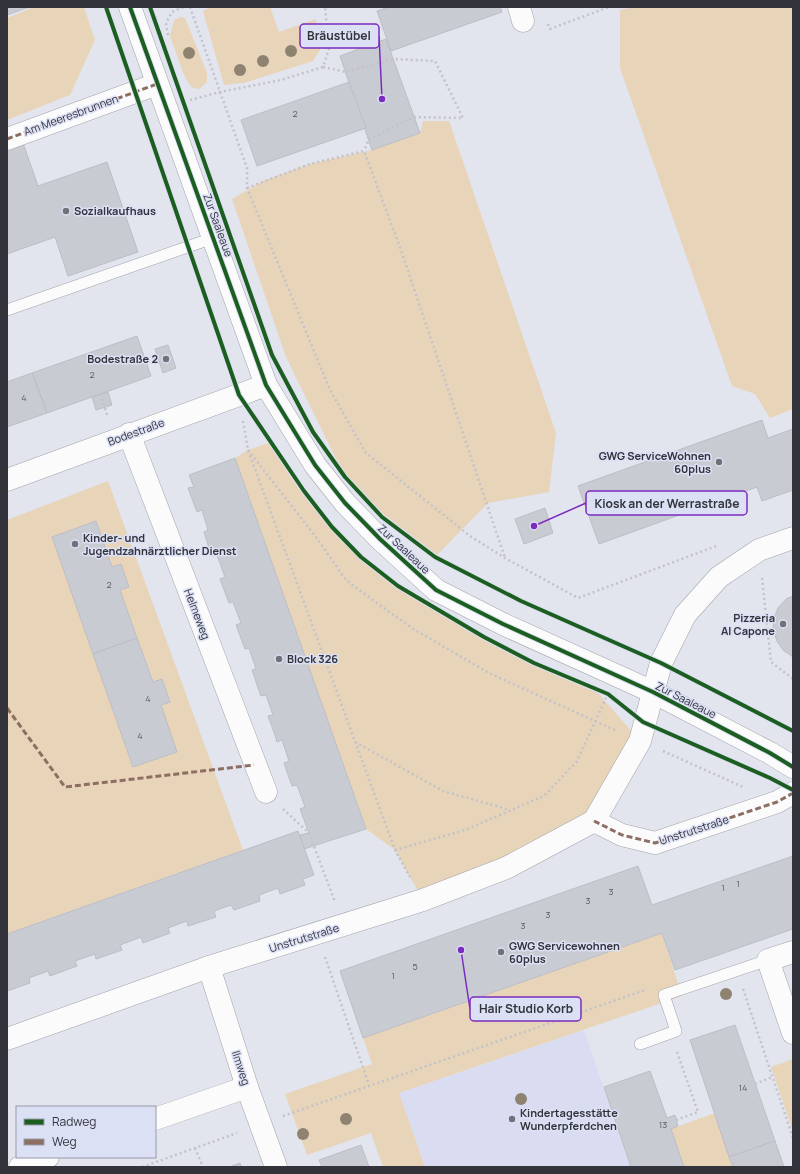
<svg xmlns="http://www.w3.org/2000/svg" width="800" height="1174" viewBox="0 0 800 1174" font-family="Manrope,sans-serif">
<rect width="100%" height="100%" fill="#e2e4ee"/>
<polygon fill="#daddf1" points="584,1030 631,1167 425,1167 399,1093"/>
<g fill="#e8d4b9">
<polygon points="34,7 84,7 95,40 70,95 7,120 7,18"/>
<polygon points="211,7 270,7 279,32 316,19 320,50 313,61 244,83 224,85 203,11"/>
<polygon points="635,7 793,7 793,409 770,418 755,394 732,386 620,68 620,10"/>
<polygon points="181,17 185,18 207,73 207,82 199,89 193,88 190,85 184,75 170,36 174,20"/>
<polygon points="423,121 449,121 556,433 549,492 488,503 435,557 382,517 345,477 286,357 232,199 265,180 310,164 372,150 420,133"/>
<polygon points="271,442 332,527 361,557 398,586 484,637 534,663 593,687 640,741 594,821 423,900 395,850 366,829 235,458 248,450"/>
<polygon points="108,481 243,850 7,934 7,520"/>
<polygon points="662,933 682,996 399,1093 425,1167 383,1167 371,1133 307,1155 285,1094 372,1064 363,1038"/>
<polygon points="793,1059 793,1132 771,1067"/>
<polygon points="715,1113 733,1167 684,1167 671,1129"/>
</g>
<g fill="#c9cbd3" stroke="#bcbec6">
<polygon points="7,7 29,7 7,15"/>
<polygon points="389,7 500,7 502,12 391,51 377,11"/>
<polygon points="386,39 420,133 372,150 340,56"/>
<polygon points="349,82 366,128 257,166 241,120"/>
<polygon points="23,143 38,186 107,162 138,252 68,276 55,237 7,254 7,149"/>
<polygon points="137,336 151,376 47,413 32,373"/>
<polygon points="168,345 176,368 163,373 155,349"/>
<polygon points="32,373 47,413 7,427 7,382"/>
<polygon points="108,392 112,405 96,410 92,397"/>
<polygon points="762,420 768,438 793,429 793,490 762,501 757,487 599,544 578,486"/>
<polygon points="235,458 366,829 304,849 300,835 309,833 300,809 305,807 297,785 292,786 284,763 289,761 282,740 277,742 275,735 268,716 273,715 266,695 261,696 258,688 252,670 256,669 249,648 245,649 236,625 241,623 233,602 229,603 220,579 225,577 217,555 212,556 209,548 204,532 208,530 202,510 197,512 188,488 194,487 189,475"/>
<polygon points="545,508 553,533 524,544 515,519"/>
<polygon points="96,521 112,567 121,564 129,587 120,590 137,638 93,654 52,537"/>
<polygon points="793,596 793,657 783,650 777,641 773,630 774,618 778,608 786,599"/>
<polygon points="137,638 153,682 162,679 170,702 161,705 177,752 133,767 93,654"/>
<polygon points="298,831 314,875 303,879 305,885 280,894 278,888 259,895 260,901 234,910 231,905 214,911 216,917 188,926 187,921 168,928 170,933 143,943 141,937 120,945 122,950 96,959 95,954 75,961 77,966 50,976 48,971 29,978 30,983 7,991 7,934"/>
<polygon points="793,856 793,929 675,970 662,933 363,1038 340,971 638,866 652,905"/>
<polygon points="735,1025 775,1141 729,1157 690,1040"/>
<polygon points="650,1071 667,1118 675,1115 678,1126 671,1129 684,1167 631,1167 604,1087"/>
<polygon points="775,1141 784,1167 733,1167 729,1157"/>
<polygon points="361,1145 369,1167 322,1167 319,1160"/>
<polygon points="240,1163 241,1167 229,1167"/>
</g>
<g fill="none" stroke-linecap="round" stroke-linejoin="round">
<g stroke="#a2a4ab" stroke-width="12">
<g id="lane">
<polyline points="7,310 213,238"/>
<polyline points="640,1044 676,1031 664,995 768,960"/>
</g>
</g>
<g stroke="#a2a4ab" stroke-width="23">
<g id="street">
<polyline points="519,7 523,21"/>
<polyline points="7,139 157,84"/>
<polyline points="129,434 266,792"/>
<polyline points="7,480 266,385"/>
<polyline points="594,821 622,835 655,843 777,802 793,793"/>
<polyline points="793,952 768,960 793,1033"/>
<polyline points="209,967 247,1087 276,1167"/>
<polyline points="7,1039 209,967 423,900 506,868 594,821 640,741 661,663 685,615 719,577 759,550 793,538"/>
<polyline points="155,1119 247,1087"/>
<polyline points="20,1167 48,1157"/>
</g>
</g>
<g stroke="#a2a4ab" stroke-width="23">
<polyline id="secondary" points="130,7 266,385 315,465 345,503 380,539 436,590 503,624 653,692 770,753 793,767"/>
</g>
<g stroke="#c2c3c8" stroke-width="2.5" stroke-dasharray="2 3" stroke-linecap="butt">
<polyline points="190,7 247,168 247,188 330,390 366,453 470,536 505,558 578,598 719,545"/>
<polyline points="548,24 550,29 609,7"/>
<polyline points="168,35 166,23 172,12 184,7"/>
<polyline points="323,67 346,72 394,59 435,61 463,118 414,117 369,139 364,151"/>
<polyline points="190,100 220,92 281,80 323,67 329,49 325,7"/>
<polyline points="247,188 310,164 364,151 401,250 505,558"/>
<polyline points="100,394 108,417"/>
<polyline points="243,421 248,450 395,850 410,877"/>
<polyline points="248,450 316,537 346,580 378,604 415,630 489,673 617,731"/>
<polyline points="762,578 771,662 793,679"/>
<polyline points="355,742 443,791 510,810"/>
<polyline points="663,751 743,787"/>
<polyline points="283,809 309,833 335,902"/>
<polyline points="395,850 465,830 544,796 577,761 606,698"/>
<polyline points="325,957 369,1085"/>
<polyline points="743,989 793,1138"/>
<polyline points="755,1084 772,1077"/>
<polyline points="283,1116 645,990"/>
<polyline points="676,1120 698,1112 677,1052"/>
<polyline points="195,1148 203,1167"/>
<polyline points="142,1167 237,1133"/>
</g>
<use href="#lane" stroke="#fbfbfc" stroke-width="11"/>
<use href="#street" stroke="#fbfbfc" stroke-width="22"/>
<use href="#secondary" stroke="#fbfbfc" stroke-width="22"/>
<g stroke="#8d6e63" stroke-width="3" stroke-dasharray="6 3" stroke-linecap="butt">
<polyline points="7,139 157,84"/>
<polyline points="7,708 65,787 254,765"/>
<polyline points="594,821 622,835 655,843 777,802 793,793"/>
</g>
<g stroke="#dce0f4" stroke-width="6">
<g id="cycleway">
<polyline points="106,7 239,395 304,491 332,527 361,557 398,586 484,637 534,663 608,694 643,722 770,778 793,790"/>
<polyline points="130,7 266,385 315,465 345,503 380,539 436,590 503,624 653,692 770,753 793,767"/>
<polyline points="150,7 272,355 313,432 345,477 382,517 435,557 521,601 661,663 793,731"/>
</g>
</g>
<use href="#cycleway" stroke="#1b5e20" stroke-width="4"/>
</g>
<g fill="#8e8371">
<circle cx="291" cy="51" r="6"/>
<circle cx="189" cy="53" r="6"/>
<circle cx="263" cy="61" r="6"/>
<circle cx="240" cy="70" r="6"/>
<circle cx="726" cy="994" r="6"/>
<circle cx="521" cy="1099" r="6"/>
<circle cx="346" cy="1119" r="6"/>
<circle cx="303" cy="1134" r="6"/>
</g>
<g fill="#70717a" stroke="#dce0f4" stroke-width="1.5">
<circle cx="66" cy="211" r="4"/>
<circle cx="166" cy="359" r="4"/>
<circle cx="719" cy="462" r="4"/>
<circle cx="75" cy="544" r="4"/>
<circle cx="783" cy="624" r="4"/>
<circle cx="279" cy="659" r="4"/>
<circle cx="501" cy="952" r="4"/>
<circle cx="512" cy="1119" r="4"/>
</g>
<g text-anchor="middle" stroke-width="3" stroke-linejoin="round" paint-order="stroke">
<g font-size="9" fill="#585a62">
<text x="295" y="117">2</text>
<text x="92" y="378">2</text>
<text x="24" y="401">4</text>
<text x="109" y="588">2</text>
<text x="148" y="702">4</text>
<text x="140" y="739">4</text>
<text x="738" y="887">1</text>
<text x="723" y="891">1</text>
<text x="611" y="895">3</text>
<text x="588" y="904">3</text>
<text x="548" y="918">3</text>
<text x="523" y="929">3</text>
<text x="415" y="970">5</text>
<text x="393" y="979">1</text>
<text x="743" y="1091">14</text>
<text x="663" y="1128">13</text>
</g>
<g font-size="11" fill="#32333b" stroke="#dce0f4">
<text transform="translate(71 115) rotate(-20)" y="4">Am Meeresbrunnen</text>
<text transform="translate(218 225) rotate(70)" y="4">Zur Saaleaue</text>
<text transform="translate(136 432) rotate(-20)" y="4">Bodestraße</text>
<text transform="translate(404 549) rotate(43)" y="4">Zur Saaleaue</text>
<text transform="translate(197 614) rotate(69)" y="4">Helmeweg</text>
<text transform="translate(686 700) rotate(27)" y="4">Zur Saaleaue</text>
<text transform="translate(694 830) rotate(-18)" y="4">Unstrutstraße</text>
<text transform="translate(304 938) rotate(-17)" y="4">Unstrutstraße</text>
<text transform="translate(241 1068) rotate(72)" y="4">Ilmweg</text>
</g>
<g font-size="11" font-weight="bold" fill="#32333b" stroke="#dce0f4" text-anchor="start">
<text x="74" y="215">Sozialkaufhaus</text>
<text x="158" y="363" text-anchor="end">Bodestraße 2</text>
<text x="711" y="460" text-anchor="end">GWG ServiceWohnen<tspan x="711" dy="13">60plus</tspan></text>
<text x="83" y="542">Kinder- und<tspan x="83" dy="13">Jugendzahnärztlicher Dienst</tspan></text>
<text x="775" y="622" text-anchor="end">Pizzeria<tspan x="775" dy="13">Al Capone</tspan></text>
<text x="287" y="663">Block 326</text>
<text x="509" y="950">GWG Servicewohnen<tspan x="509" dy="13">60plus</tspan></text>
<text x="520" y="1117">Kindertagesstätte<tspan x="520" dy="13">Wunderpferdchen</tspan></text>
</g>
</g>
<path fill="none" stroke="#7b2cbf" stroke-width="1.5" d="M382 99L379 36M534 526L586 503M461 950L470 1009"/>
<g fill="#7b2cbf" stroke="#dce0f4" stroke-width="1.5">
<circle cx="382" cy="99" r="4"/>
<circle cx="534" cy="526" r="4"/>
<circle cx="461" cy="950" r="4"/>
</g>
<g fill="#dce0f4" stroke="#7b2cbf" stroke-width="1.5">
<rect x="300" y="24" width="79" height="24" rx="4"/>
<rect x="586" y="491" width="161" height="24" rx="4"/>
<rect x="470" y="997" width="111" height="24" rx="4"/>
</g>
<g font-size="12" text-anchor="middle" font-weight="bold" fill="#32333b">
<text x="339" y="40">Bräustübel</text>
<text x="667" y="508">Kiosk an der Werrastraße</text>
<text x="526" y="1013">Hair Studio Korb</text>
</g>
<rect width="800" height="1174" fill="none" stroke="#32333b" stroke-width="16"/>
<rect x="16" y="1106" width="140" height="52" fill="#dce0f4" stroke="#989baa"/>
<rect x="24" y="1119" width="20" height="6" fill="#1b5e20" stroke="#989baa"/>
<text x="52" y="1126" font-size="12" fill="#32333b">Radweg</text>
<rect x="24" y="1139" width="20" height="6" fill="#8d6e63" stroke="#989baa"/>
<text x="52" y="1146" font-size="12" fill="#32333b">Weg</text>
</svg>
